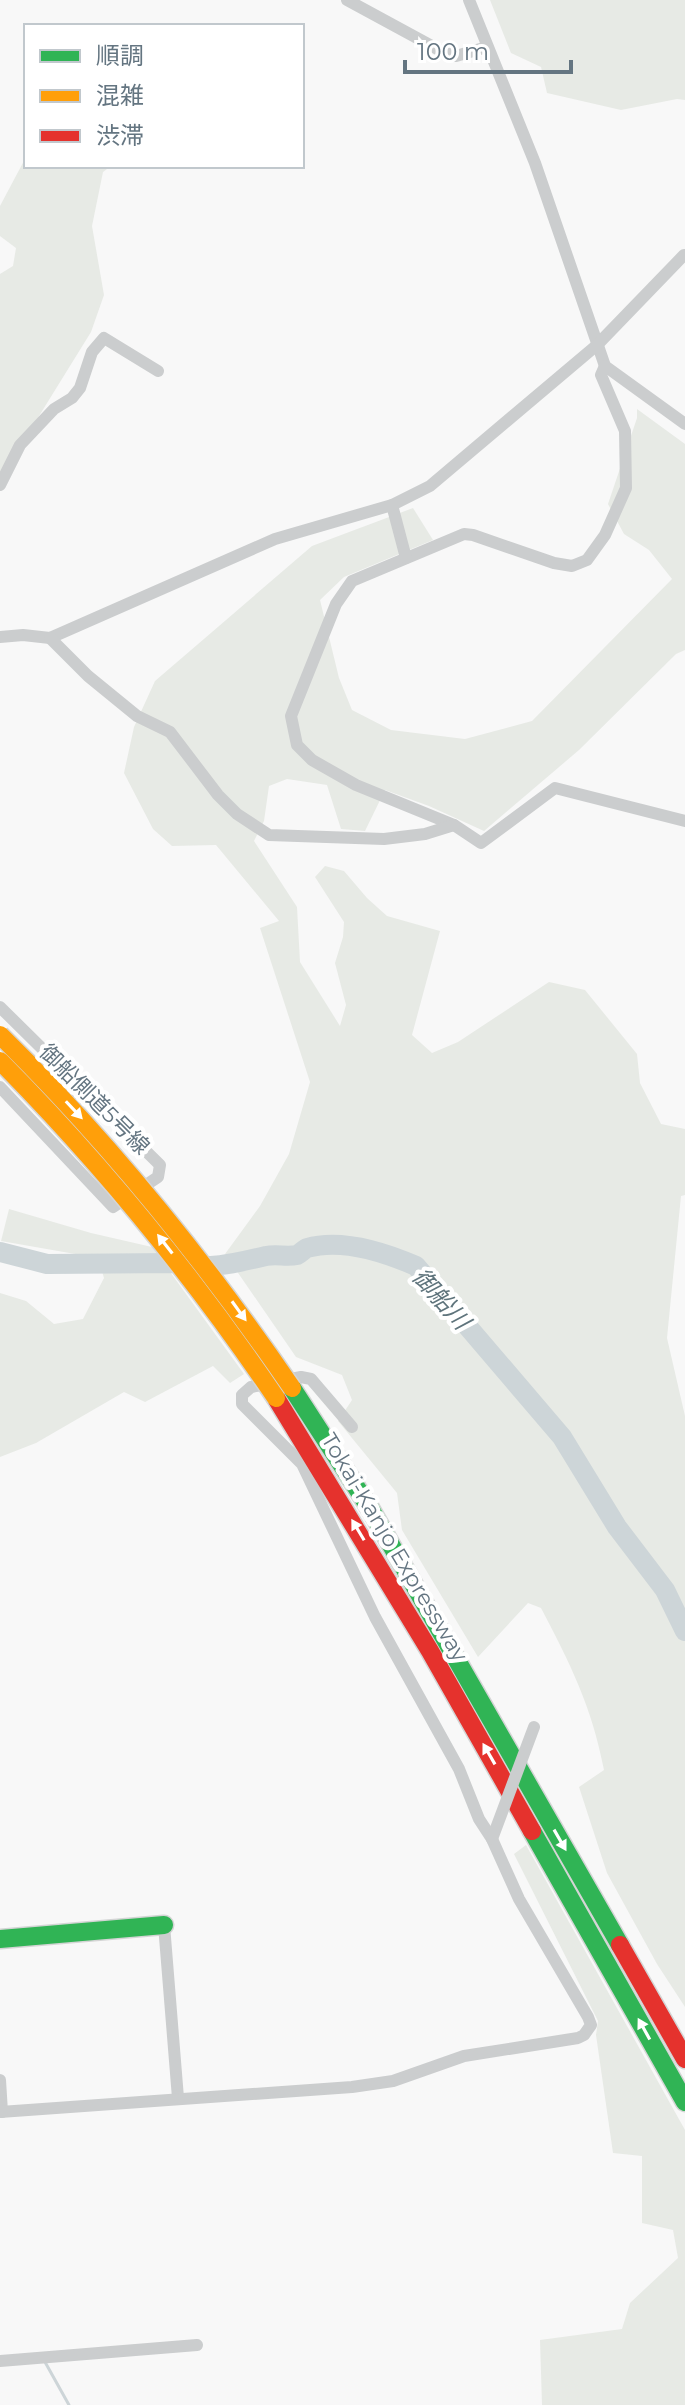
<svg xmlns="http://www.w3.org/2000/svg" width="685" height="2405" viewBox="0 0 685 2405" font-family="Montserrat,'Noto Sans JP',sans-serif">
<rect width="100%" height="100%" fill="#f8f8f8"/>
<g fill="#e7eae5">
<polygon points="490,0 685,0 685,100 677,99 621,110 547,93 541,67 511,53"/>
<polygon points="26,157 26,166 111,166 103,172 92,226 104,295 91,332 0,479 0,274 13,266 16,248 0,236 0,206"/>
<path d="M637,409L685,444V650L676,654L579,750L484,831L429,806L385,790L365,831L341,829L327,785L287,779L269,786L264,821L254,841L297,907L300,962L340,1026L346,1005L335,963L343,937L344,922L315,877L325,866L344,871L367,898L387,916L440,931L412,1035L432,1053L458,1042L549,982L585,990L637,1054L640,1083L661,1124L685,1129V1195L681,1196L667,1338L685,1416V2007L657,1964L607,1873L579,1787L604,1770C592,1707 570,1663 541,1608L528,1603L478,1657L402,1530L397,1493L338,1421L352,1400L342,1375L296,1357L225,1254L260,1206L289,1154L310,1082L260,928L279,921L216,845L172,846L153,829L124,773L134,727L155,681L312,546L413,508L433,540L344,577L320,600L339,678L352,710L391,730L465,739L532,721L672,579L649,550L624,534L608,504L637,418Z"/>
<polygon points="9,1209 91,1233 152,1247 244,1374 230,1383 213,1366 145,1402 124,1392 36,1443 0,1457 0,1293 26,1301 54,1324 83,1319 104,1278 98,1258 1,1241"/>
<polygon points="526,1845 685,2130 685,2405 542,2405 540,2340 622,2329 630,2303 678,2258 673,2230 642,2223 642,2156 613,2153 596,2035 598,2021 514,1854"/>
</g>
<g fill="none" stroke-linecap="round" stroke-linejoin="round">
<polyline stroke="#cdd5d8" stroke-width="3" points="45,2362 69,2405"/>
<path stroke="#cdd5d8" stroke-width="20" d="M0,1252L47,1264L175,1263C204,1271 237,1263 266,1256C276,1254 287,1257 297,1255C301,1253 303,1250 307,1248C342,1238 384,1252 416,1266L562,1437L617,1527L665,1590L685,1631"/>
<g stroke="#d4d5d5" stroke-width="21">
<g id="fast">
<polyline points="292,1388 371,1510 620,1945"/>
<polyline points="532,1831 685,2102"/>
<polyline points="0,1939 164,1925"/>
</g>
</g>
<g stroke="#d4d5d5" stroke-width="21">
<g id="jam">
<polyline points="276,1398 430,1651 532,1831"/>
<polyline points="620,1945 685,2059"/>
</g>
</g>
<g stroke="#cbcdce" stroke-width="12">
<polyline points="347,0 441,51 456,56 487,47"/>
<polyline points="469,0 535,163 605,366 685,424"/>
<polyline points="605,366 601,375 625,431 626,488 605,535 587,560 572,566 554,563 473,535 464,534 352,581 336,604 291,716 297,745 312,760 356,785 454,825 481,843 555,788 685,821"/>
<polyline points="0,485 20,445 54,409 72,398 80,388 92,352 104,338 158,371"/>
<polyline points="392,505 406,558"/>
<polyline points="0,637 23,635 50,638 275,539 392,505 430,486 597,345 684,255"/>
<polyline points="50,638 88,676 137,716 170,732 218,795 237,814 269,835 384,839 425,834 454,825"/>
<polyline points="0,1007 160,1165 158,1177 113,1207 0,1087"/>
<polyline points="286,1380 301,1377 311,1379 352,1427"/>
<polyline points="164,1925 178,2098"/>
<polyline points="0,2080 2,2112"/>
<polyline points="0,2112 352,2087 393,2081 464,2056 578,2038 584,2035 591,2025 588,2017 519,1899 492,1839 479,1819 459,1769 375,1617 302,1464 242,1404 242,1395 251,1387 267,1384"/>
<polyline points="0,2361 197,2345"/>
</g>
<use href="#fast" stroke="#30b455" stroke-width="18"/>
<use href="#jam" stroke="#e5322d" stroke-width="18"/>
<g stroke="#d4d5d5" stroke-width="21" stroke-linecap="butt">
<g id="slow-bridge">
<path d="M0,1035C110,1143 205,1261 292,1388"/>
<path d="M0,1061C103,1165 194,1277 276,1398"/>
</g>
</g>
<polyline stroke="#cbcdce" stroke-width="12" points="492,1839 534,1727"/>
<use href="#slow-bridge" stroke="#ff9f0a" stroke-width="18"/>
</g>
<defs><path id="oneway-solid" d="M-6-.8H1V-3.2L6.5 0L1 3.2V.8H-6Z" transform="scale(2)"/></defs>
<g fill="#fff">
<use href="#oneway-solid" transform="translate(74 1110) rotate(47)"/>
<use href="#oneway-solid" transform="translate(165 1244) rotate(-128)"/>
<use href="#oneway-solid" transform="translate(239 1311) rotate(54)"/>
<use href="#oneway-solid" transform="translate(358 1530) rotate(-121)"/>
<use href="#oneway-solid" transform="translate(489 1754) rotate(-120)"/>
<use href="#oneway-solid" transform="translate(560 1840) rotate(60)"/>
<use href="#oneway-solid" transform="translate(644 2029) rotate(-119)"/>
</g>
<g text-anchor="middle" stroke-width="8" stroke-linejoin="round" paint-order="stroke">
<g font-size="22" fill="#647581" stroke="#fff">
<text transform="translate(95 1099) rotate(45)" y="8">御船側道5号線</text>
<text transform="translate(395 1547) rotate(59)" y="8">Tokai-Kanjo Expressway</text>
</g>
<g font-size="24" font-style="italic" fill="#5f747c" stroke="#fff">
<text transform="translate(441 1299) rotate(48)" y="8">御船川</text>
</g>
</g>
<rect x="24" y="24" width="280" height="144" fill="#ffffff" stroke="#c1c8cd" stroke-width="2"/>
<rect x="40" y="50" width="40" height="12" fill="#30b455" stroke="#c1c8cd" stroke-width="2"/>
<text x="96" y="64" font-size="24" fill="#647581">順調</text>
<rect x="40" y="90" width="40" height="12" fill="#ff9f0a" stroke="#c1c8cd" stroke-width="2"/>
<text x="96" y="104" font-size="24" fill="#647581">混雑</text>
<rect x="40" y="130" width="40" height="12" fill="#e5322d" stroke="#c1c8cd" stroke-width="2"/>
<text x="96" y="144" font-size="24" fill="#647581">渋滞</text>
<path d="M405 60v12h166v-12" fill="none" stroke="#647581" stroke-width="4"/>
<text x="417" y="60" font-size="24" fill="#647581" stroke="#ffffff" stroke-width="6" paint-order="stroke">100 m</text>
</svg>
